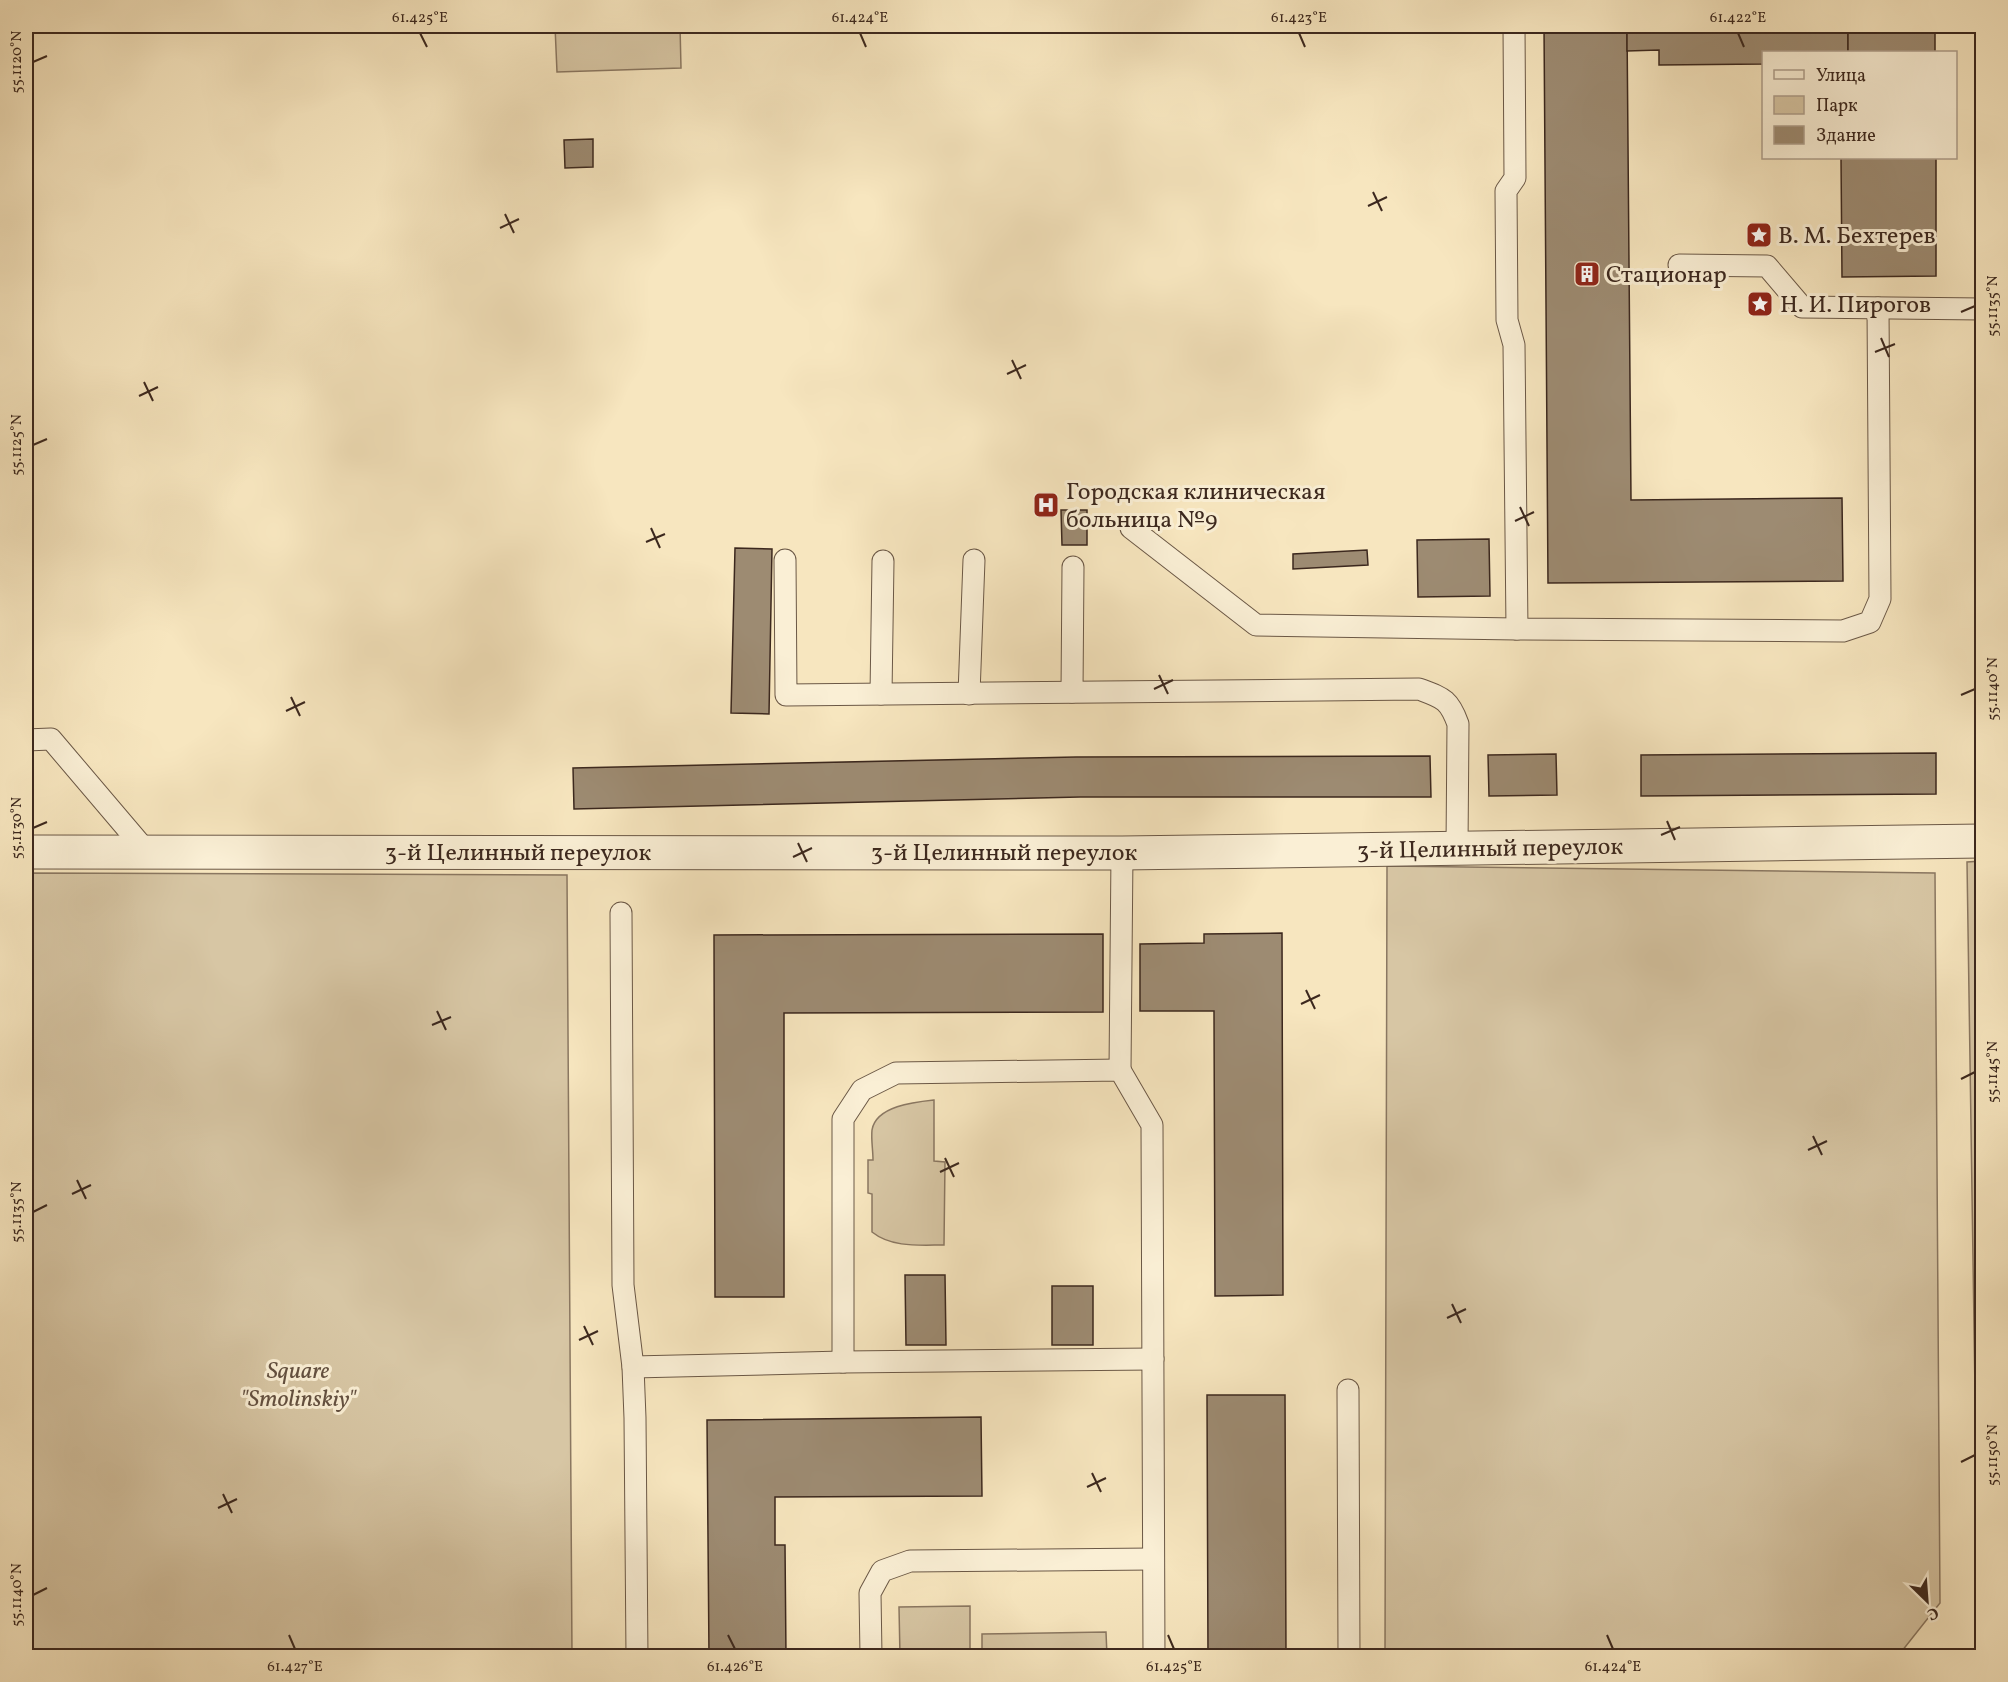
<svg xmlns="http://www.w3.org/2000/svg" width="2008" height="1682" viewBox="0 0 2008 1682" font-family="Vollkorn,serif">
<rect width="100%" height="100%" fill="#f7e6bf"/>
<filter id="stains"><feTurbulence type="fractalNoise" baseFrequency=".00333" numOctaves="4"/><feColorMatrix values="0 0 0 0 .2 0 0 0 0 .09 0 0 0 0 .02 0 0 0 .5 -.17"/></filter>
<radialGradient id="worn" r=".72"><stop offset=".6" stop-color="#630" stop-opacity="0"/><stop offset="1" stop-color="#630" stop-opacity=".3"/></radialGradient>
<g fill="#d7c6a4" stroke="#8a7761" stroke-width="1.5">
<polygon points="555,26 680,26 681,68 557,72"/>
<polygon points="1982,861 1982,1656 1979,1656 1967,862"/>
<polygon points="1387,866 1935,873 1940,1603 1898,1656 1385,1656"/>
<polygon points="26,873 567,875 572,1656 26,1656"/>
<path d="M934,1100V1161L945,1162L944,1245C920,1245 892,1248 872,1232V1194L868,1193V1160H873C873,1150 871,1140 872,1130C876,1106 915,1102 934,1100Z"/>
<polygon points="970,1606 970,1656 900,1656 899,1607"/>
<polygon points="1106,1632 1107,1656 982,1656 982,1634"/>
</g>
<g fill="#9d8b72" stroke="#3c281e" stroke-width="1.5">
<polygon points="26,26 70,26 70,29 26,32"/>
<polygon points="1544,26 1627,26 1631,500 1842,498 1843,581 1548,583"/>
<polygon points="1627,26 1848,26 1848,52 1764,52 1764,64 1659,65 1659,50 1627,51"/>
<rect x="1848" y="26" width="87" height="26"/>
<polygon points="593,139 593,167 565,168 564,140"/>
<polygon points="1841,158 1936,158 1936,276 1842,277"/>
<polygon points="1061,510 1087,510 1087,545 1062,545"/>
<polygon points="1489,539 1490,596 1418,597 1417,540"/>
<polygon points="735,548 772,549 769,714 731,713"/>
<polygon points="1367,550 1368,565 1293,569 1293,554"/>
<polygon points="1936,753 1936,794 1641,796 1641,755"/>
<polygon points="1556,754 1557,795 1489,796 1488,755"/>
<polygon points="1430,756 1431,797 1080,797 574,809 573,768 1076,757"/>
<polygon points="1282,933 1283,1295 1215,1296 1214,1011 1140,1011 1140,944 1204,943 1204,934"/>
<polygon points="1103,934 1103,1012 784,1013 784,1297 715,1297 714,935"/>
<polygon points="905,1275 945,1275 946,1345 906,1345"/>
<rect x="1052" y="1286" width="41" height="59"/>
<polygon points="1207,1395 1285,1395 1286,1656 1208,1656"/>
<polygon points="981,1417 982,1496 775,1497 775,1545 785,1545 786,1656 709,1656 707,1420"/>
</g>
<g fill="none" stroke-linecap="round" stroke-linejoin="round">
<g stroke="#6b5846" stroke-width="23">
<g id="lane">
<polyline points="1514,26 1515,178 1506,191 1507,320 1514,345 1517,629 1843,631 1870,622 1880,599 1878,308"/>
<polyline points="1679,265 1767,266 1802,307 1982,309"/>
<polyline points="1131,528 1256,625 1517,629"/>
<path d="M785,560L786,695L1419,689C1443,698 1449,699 1458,724L1457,848"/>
<polyline points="1072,692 1073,567"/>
<polyline points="881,694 883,561"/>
<polyline points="969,694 974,560"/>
<polyline points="26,740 51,739 147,852"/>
<polyline points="621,913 623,1285 633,1367 635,1418 637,1656"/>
<polyline points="1120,1070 1122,853"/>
<polyline points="843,1362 843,1119 862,1090 896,1073 1120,1070 1152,1125 1154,1656"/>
<polyline points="633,1367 843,1362 1153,1359"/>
<polyline points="1348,1390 1349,1656"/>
<polyline points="871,1656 870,1593 882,1571 910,1561 1153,1559"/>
</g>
</g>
<g stroke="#6b5846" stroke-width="35">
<polyline id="street" points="26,852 1122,853 1982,841"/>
</g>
<use href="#lane" stroke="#faefd5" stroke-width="21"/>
<use href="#street" stroke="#faefd5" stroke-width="33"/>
</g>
<path fill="none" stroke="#3c281e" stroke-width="2" d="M420,33L427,47M860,33L866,47M1299,33L1305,47M1738,33L1744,47M33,62L47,56M1373,192L1382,211M1368,206L1387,197M505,214L514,233M500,228L519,219M1961,312L1975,306M1881,338L1889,357M1875,352L1895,344M1012,360L1021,379M1007,374L1026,365M144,382L153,401M139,396L158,387M33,445L47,439M1520,507L1529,526M1515,521L1534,512M651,528L660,548M646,542L665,534M1159,675L1168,694M1154,689L1173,680M1961,695L1975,689M291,697L300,716M286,711L305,702M1667,821L1675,840M33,828L47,822M1661,835L1680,827M798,843L807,862M793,857L812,848M1306,990L1315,1009M1301,1004L1320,995M437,1011L446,1030M432,1025L451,1017M1961,1079L1975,1072M1813,1136L1822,1155M1808,1150L1827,1141M945,1158L954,1177M940,1172L959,1163M77,1180L86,1199M72,1194L91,1185M33,1212L47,1205M1452,1304L1461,1323M1447,1318L1466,1309M584,1326L593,1345M579,1340L598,1331M1961,1462L1975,1455M1092,1473L1101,1492M1087,1487L1106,1478M223,1494L232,1513M218,1508L237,1499M33,1595L47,1588M289,1635L295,1649M728,1635L735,1649M1168,1635L1174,1649M1607,1635L1613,1649"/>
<defs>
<g id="sight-square" transform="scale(1.35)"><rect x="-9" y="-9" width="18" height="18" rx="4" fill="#8f2418" stroke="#faefd5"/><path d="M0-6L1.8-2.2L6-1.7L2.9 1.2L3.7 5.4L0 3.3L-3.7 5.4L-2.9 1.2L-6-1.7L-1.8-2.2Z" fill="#fff"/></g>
<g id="building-square" transform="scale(1.35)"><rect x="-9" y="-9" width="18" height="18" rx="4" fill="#8f2418" stroke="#faefd5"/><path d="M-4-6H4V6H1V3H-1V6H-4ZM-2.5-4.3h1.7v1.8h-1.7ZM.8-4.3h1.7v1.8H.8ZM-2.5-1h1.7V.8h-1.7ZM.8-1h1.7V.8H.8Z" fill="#fff"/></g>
<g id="hospital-square" transform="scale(1.35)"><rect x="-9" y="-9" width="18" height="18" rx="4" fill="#8f2418" stroke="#faefd5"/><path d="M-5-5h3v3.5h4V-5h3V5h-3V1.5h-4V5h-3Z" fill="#fff"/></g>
</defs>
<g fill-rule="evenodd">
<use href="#sight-square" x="1759" y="235"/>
<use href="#building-square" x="1587" y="274"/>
<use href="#sight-square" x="1760" y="304"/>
<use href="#hospital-square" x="1046" y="505"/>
</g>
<g text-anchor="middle" stroke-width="6" stroke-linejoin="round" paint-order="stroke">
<g font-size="24" fill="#3c281e" stroke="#faefd5" text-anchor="start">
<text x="1778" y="243">В. М. Бехтерев</text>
<text x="1606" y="282">Стационар</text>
<text x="1780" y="312">Н. И. Пирогов</text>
<text x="1066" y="499">Городская клиническая<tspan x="1066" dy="28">больница №9</tspan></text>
</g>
<g font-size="24" fill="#3c281e" stroke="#faefd5">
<text transform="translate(1490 848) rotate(-1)" y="8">3-й Целинный переулок</text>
<text x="518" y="860">3-й Целинный переулок</text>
<text x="1004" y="860">3-й Целинный переулок</text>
</g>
<g font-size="24" font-style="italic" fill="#635040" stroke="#faefd5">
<text x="298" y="1378">Square<tspan x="298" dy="28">"Smolinskiy"</tspan></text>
</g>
</g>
<rect width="2008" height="1682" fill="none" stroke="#f7e6bf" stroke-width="66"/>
<rect x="1762" y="51" width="195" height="108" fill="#faefd5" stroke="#ae9f8c" stroke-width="1.5"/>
<rect x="1774" y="70" width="30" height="9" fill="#faefd5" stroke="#ae9f8c" stroke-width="1.5"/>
<text x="1816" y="81" font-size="18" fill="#3c281e">Улица</text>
<rect x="1774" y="96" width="30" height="18" fill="#d7c6a4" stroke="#ae9f8c" stroke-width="1.5"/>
<text x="1816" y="111" font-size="18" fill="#3c281e">Парк</text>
<rect x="1774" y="126" width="30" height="18" fill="#9d8b72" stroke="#ae9f8c" stroke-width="1.5"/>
<text x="1816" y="141" font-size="18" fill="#3c281e">Здание</text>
<g transform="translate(1927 1601) rotate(155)" stroke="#faefd5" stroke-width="4.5" paint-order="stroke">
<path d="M0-4.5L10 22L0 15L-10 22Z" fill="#3c281e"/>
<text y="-9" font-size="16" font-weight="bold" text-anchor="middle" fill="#3c281e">С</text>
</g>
<rect x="33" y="33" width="1942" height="1616" fill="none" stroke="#3c281e" stroke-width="2"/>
<g font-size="15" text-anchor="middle" fill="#3c281e">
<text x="420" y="22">61.425°E</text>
<text x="860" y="22">61.424°E</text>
<text x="1299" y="22">61.423°E</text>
<text x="1738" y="22">61.422°E</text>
<text transform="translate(16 62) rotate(-90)" y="5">55.1120°N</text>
<text transform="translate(1992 306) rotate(-90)" y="5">55.1135°N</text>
<text transform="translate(16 445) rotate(-90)" y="5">55.1125°N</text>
<text transform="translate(1992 689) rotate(-90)" y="5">55.1140°N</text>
<text transform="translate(16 828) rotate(-90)" y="5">55.1130°N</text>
<text transform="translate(1992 1072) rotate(-90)" y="5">55.1145°N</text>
<text transform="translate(16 1212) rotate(-90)" y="5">55.1135°N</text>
<text transform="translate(1992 1455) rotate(-90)" y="5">55.1150°N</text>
<text transform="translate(16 1595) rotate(-90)" y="5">55.1140°N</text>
<text x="295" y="1671">61.427°E</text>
<text x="735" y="1671">61.426°E</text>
<text x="1174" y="1671">61.425°E</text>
<text x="1613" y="1671">61.424°E</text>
</g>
<rect width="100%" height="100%" filter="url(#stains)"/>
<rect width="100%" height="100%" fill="url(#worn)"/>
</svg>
